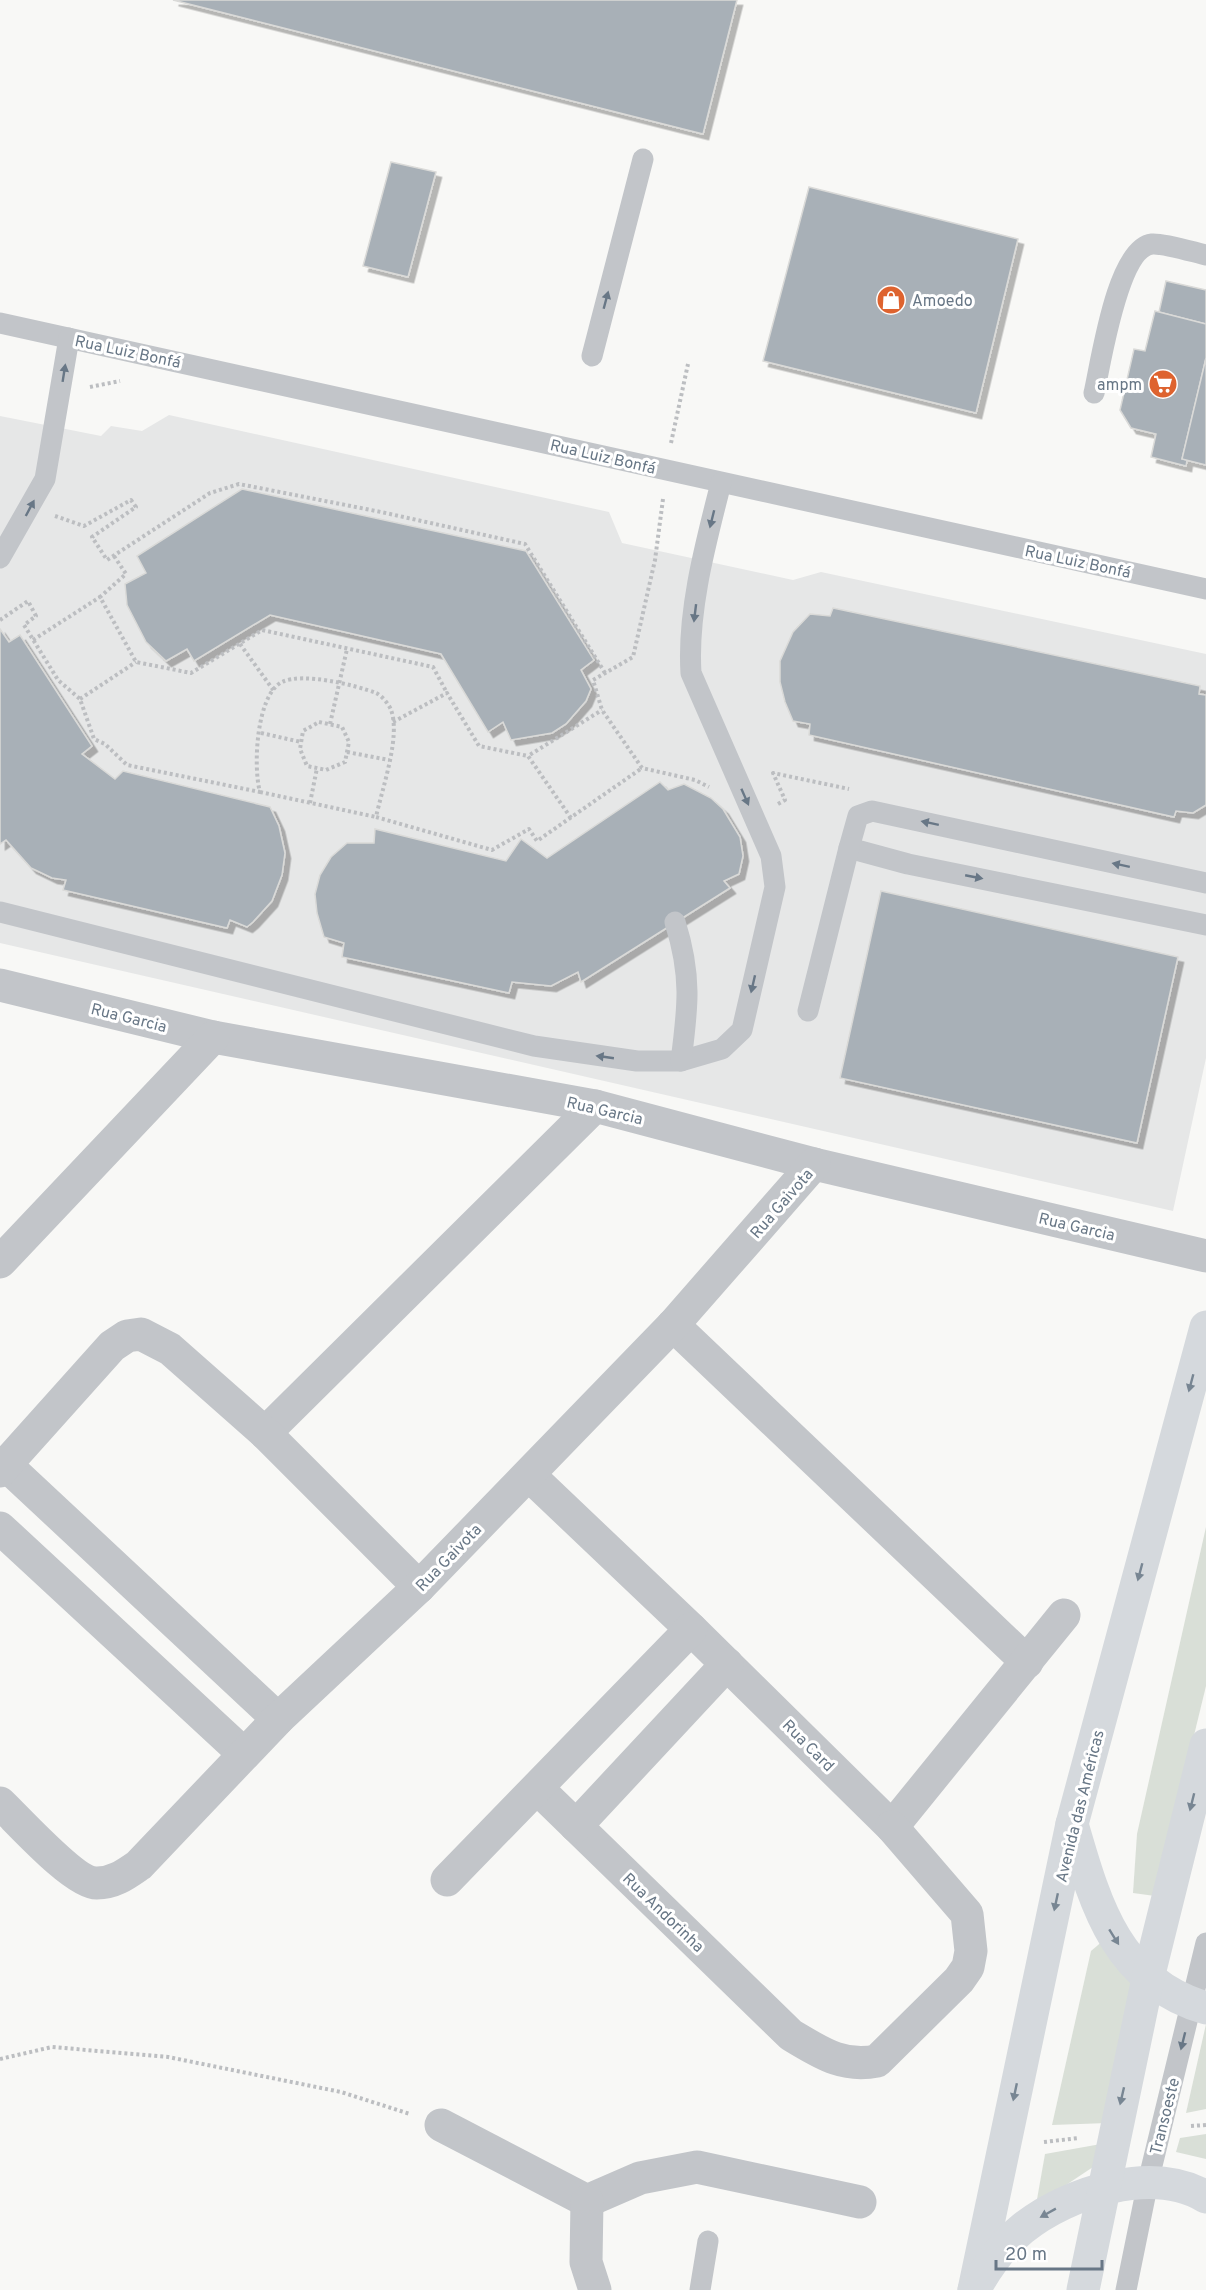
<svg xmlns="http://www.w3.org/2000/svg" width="1206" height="2290" viewBox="0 0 1206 2290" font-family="Overpass,sans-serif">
<defs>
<filter id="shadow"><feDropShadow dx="5.5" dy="5.5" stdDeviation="0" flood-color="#0004"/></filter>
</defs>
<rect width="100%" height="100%" fill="#f8f8f6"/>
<polygon fill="#e6e7e7" points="169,415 609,512 622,543 793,580 821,572 1206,654 1206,1058 1173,1211 0,943 0,416 101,436 111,426 142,431"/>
<g fill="#d9dfd7">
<polygon points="1206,1527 1206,1686 1155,1896 1133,1893 1137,1834"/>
<polygon points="1104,1940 1136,1986 1108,2123 1052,2125 1091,1951"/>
<polygon points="1206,2024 1206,2109 1186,2113"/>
<polygon points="1206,2134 1206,2159 1176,2152 1180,2138"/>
<polygon points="1101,2144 1099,2163 1036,2205 1045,2154"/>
</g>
<g fill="#a8b0b7" stroke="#dadad8" stroke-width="1.5" filter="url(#shadow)">
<polygon points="173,0 737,0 703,134"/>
<polygon points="391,162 436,172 408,277 363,266"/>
<polygon points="809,187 1018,239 976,413 763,361"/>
<polygon points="1166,281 1206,290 1206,324 1159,312"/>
<polygon points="1155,311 1206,324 1206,358 1182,459 1187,460 1186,466 1151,457 1156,434 1131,428 1120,410 1134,349 1145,351"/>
<polygon points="1206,358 1206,465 1182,459"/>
<polygon points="242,489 526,551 594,660 581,670 591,689 586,701 566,724 552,733 511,740 503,722 488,732 441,654 270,615 194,661 187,649 166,661 146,642 127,605 125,584 146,573 137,556"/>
<polygon points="833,608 1200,686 1199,694 1206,695 1206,805 1193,813 1176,811 1174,817 809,735 810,724 793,721 785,702 780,682 780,661 793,632 810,614 830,616"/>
<polygon points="0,629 9,642 20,635 92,746 82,754 115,779 123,771 270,807 279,826 285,853 282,875 272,901 253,922 247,927 230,920 227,928 63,890 66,880 52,878 31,868 6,840 0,844"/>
<polygon points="660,782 668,790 684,784 711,798 723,809 740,837 743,856 739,874 724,881 730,888 581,982 578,972 551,986 512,982 509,993 342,957 344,943 324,937 317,913 315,894 320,875 331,857 347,843 374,843 375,829 506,861 521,839 547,858"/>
<polygon points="881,891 1178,957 1137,1143 840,1078"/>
</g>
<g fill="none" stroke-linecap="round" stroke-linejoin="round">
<g stroke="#bcbec1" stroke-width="4" stroke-dasharray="3 3" stroke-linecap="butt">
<polyline points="90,387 120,381"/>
<polyline points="671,443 688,364"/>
<polyline points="663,499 655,560 633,657 593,680 602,710 642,768 695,780 709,787"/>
<polyline points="55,516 84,526 131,500 136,507 92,537 107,560 210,493 239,484 381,512 525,544 605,673"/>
<polyline points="114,556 126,574 100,597 136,662 191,673 262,630 433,667 447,693"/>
<path d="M0,620L28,601L36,616L24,625L58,680L80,699L94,739L105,744L127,765L260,792C253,768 256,695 282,682C303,672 355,685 376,693C381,695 389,704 391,710C401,736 382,789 376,817L492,850L529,829L537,841L642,768"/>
<polyline points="33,640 100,597"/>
<polyline points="240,644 274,691"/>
<polyline points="80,699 136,662"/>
<polygon points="319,722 342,727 349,742 345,762 326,770 307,766 300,749 303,731"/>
<polyline points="393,722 447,693 479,746 528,756"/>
<polyline points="330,724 347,649"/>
<polyline points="261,733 301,742"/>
<polyline points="347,752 389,760"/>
<polyline points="260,792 376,817"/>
<polyline points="310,803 317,768"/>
<polyline points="778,804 785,800 773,773 849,789"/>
<polyline points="571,818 528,756 602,710"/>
<polyline points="0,2059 52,2047 168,2057 341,2092 410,2114"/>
<polyline points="1191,2126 1206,2125"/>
<polyline points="1044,2142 1079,2138"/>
</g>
<g stroke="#c2c5c9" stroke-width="21">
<polyline points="0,323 1206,589"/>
<polyline points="592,356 643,159"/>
<path d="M1094,393C1101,363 1117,248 1152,244C1164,243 1193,252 1206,255"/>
<polyline points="0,558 45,479 69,338"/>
<polyline points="1206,883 872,811 858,816 849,848 908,864 1206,925"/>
<path d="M0,912L534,1046L637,1061H681L722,1049L742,1030L775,887L771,856L691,673C687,611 706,542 721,483"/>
<path d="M675,922C692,976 688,1007 681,1061"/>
<polyline points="808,1011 849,848"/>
<polyline points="700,2290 708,2241"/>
<polyline points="1126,2290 1148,2182 1206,1943"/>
</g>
<g stroke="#c2c5c9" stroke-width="33">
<polyline points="0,985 213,1037 595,1106 814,1164 1206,1256"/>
<polyline points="0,1262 213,1037"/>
<polyline points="673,1325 1027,1662"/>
<polyline points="265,1433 595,1106"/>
<polyline points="6,1465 278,1719"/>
<polyline points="0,1471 112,1346 127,1336 141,1334 170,1349 265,1433 419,1587"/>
<polyline points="529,1475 691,1629 892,1827 1064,1615"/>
<polyline points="0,1528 244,1754"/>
<path d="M537,1788L791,2035C820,2052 842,2068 877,2061L959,1980L968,1967L971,1951L967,1914L892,1827"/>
<path d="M0,1803C18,1820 75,1884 97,1883C114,1883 126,1874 139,1865L278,1719L419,1587L673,1325L814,1164"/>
<polyline points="576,1826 727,1664"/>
<polyline points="447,1880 691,1629"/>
<polyline points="441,2125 587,2201 640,2178 697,2167 860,2202"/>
<polyline points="587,2201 586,2262 595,2290"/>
</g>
<polyline stroke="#d5d9dd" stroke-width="33" points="974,2290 1072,1824 1206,1327"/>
<g stroke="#d5d9dd" stroke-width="33">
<path d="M1072,1824C1095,1903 1116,1982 1206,2008"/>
<path d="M974,2290C987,2267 1001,2246 1022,2229C1068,2192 1152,2165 1206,2197"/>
<polyline points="1083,2290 1148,1978 1206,1745"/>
</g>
</g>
<defs><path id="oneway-solid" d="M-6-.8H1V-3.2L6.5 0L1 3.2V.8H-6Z" transform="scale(1.5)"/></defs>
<g fill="#687786">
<use href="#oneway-solid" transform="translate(606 300) rotate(-75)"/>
<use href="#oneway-solid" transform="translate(64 373) rotate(-81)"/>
<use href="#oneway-solid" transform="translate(30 508) rotate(-62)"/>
<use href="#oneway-solid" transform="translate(712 519) rotate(104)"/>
<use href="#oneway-solid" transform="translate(695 613) rotate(97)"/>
<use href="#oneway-solid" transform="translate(745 797) rotate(66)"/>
<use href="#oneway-solid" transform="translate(930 823) rotate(-168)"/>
<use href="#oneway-solid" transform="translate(1121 865) rotate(-168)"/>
<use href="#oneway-solid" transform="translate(974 877) rotate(11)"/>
<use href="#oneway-solid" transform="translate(753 984) rotate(103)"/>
<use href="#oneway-solid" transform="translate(605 1057) rotate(-172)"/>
<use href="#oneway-solid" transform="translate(1183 2041) rotate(104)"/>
</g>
<g fill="#788693">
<use href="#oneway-solid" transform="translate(1191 1383) rotate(105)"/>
<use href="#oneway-solid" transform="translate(1140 1572) rotate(105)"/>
<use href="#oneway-solid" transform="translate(1192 1802) rotate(104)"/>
<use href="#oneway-solid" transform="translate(1056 1902) rotate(102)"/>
<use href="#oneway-solid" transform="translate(1114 1937) rotate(58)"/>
<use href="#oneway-solid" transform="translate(1015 2092) rotate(102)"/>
<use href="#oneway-solid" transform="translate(1122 2096) rotate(103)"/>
<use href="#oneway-solid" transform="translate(1048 2213) rotate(151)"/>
</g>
<defs>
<g id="shop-disc" transform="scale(1.5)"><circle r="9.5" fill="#de632f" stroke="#fff"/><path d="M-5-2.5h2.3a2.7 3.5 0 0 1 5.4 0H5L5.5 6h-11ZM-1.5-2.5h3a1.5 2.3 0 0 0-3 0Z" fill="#fff"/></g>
<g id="supermarket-disc" transform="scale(1.5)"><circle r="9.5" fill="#de632f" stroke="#fff"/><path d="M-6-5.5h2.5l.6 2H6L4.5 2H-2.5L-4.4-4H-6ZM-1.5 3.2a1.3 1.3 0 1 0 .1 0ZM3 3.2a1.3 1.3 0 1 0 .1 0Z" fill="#fff"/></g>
</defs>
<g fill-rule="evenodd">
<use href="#shop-disc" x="891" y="300"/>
<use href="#supermarket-disc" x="1163" y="384"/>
</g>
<g text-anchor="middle" stroke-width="6" stroke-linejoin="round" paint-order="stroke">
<g font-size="16" fill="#687786" stroke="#fff" text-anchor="start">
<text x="912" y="306">Amoedo</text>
<text x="1142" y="390" text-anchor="end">ampm</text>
</g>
<g font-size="16" fill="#687786" stroke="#fff">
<text transform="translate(128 351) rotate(12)" y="6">Rua Luiz Bonfá</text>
<text transform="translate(603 456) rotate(13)" y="6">Rua Luiz Bonfá</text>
<text transform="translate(1078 561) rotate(12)" y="6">Rua Luiz Bonfá</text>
<text transform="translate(129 1017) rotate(14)" y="6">Rua Garcia</text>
<text transform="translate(605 1110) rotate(13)" y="6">Rua Garcia</text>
<text transform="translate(781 1203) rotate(-49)" y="6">Rua Gaivota</text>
<text transform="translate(1077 1226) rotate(13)" y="6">Rua Garcia</text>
<text transform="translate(448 1557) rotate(-46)" y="6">Rua Gaivota</text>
<text transform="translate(809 1745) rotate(45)" y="6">Rua Card</text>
<text transform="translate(1079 1806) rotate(-76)" y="6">Avenida das Américas</text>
<text transform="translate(664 1912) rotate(44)" y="6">Rua Andorinha</text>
<text transform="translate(1164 2116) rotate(-76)" y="6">Transoeste</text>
</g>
</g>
<path d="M996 2260v9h106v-9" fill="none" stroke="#687786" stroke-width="3"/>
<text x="1005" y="2260" font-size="18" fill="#687786" stroke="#ffffff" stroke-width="4.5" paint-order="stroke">20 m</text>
</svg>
